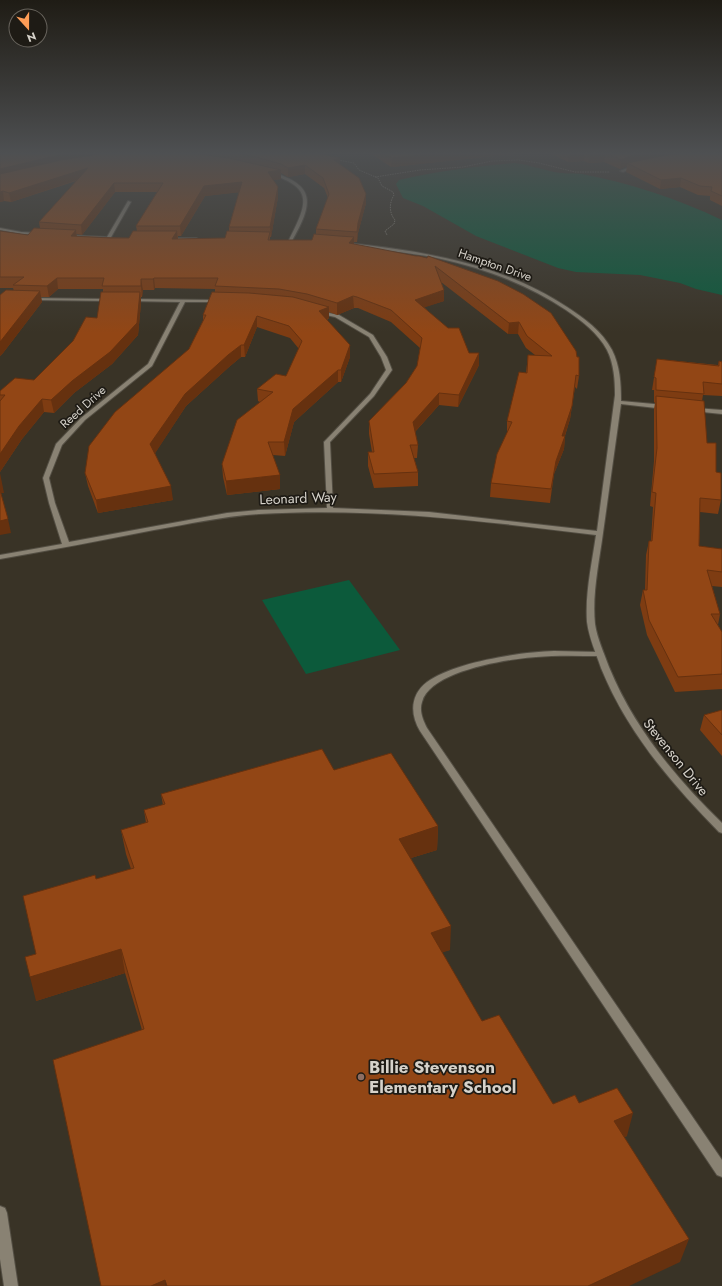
<svg xmlns="http://www.w3.org/2000/svg" width="722" height="1286" viewBox="0 0 722 1286" font-family="Jost,sans-serif">
<rect width="100%" height="100%" fill="#393326"/>
<g fill="#0c5a3b">
<path d="M515,163C529,165 541,169 554,172C563,174 573,173 582,174C630,183 678,199 722,220V295L696,289L680,283L640,275L576,272L558,268L476,236L423,206L403,198L396,184L399,180C437,171 477,166 515,163Z"/>
<polygon points="349,580 400,650 306,674 262,600"/>
</g>
<g fill="none" stroke-linecap="round" stroke-linejoin="round">
<g stroke="#534e43" stroke-width="2">
<g id="lane">
<path d="M554,651L600,652L604,654L600,656C579,656 557,655 536,657C508,659 430,671 422,702C419,711 423,720 427,728L722,1160V1177L717,1175L420,731C410,714 410,695 427,682C454,662 521,652 554,651Z"/>
<polygon points="0,1206 5,1208 7,1213 18,1286 4,1286 0,1259"/>
</g>
</g>
<g stroke="#534e43" stroke-width="2">
<g id="street">
<polygon points="635,165 638,166 623,172 620,171"/>
<path d="M271,172C317,185 313,204 292,241L289,240C307,204 315,188 270,174Z"/>
<polygon points="128,201 131,202 110,239 66,237 64,236 66,235 107,237"/>
<polygon points="0,228 21,232 38,233 40,234 38,235 21,234 0,230"/>
<polygon points="168,238 196,238 198,239 196,240 167,240 167,238"/>
<path d="M348,243C424,251 502,264 567,307C584,318 602,331 612,350C620,366 621,383 621,401L665,405L668,407L665,409L621,404C615,447 609,490 603,533C599,563 592,594 595,624C597,638 604,653 609,667C634,728 675,777 722,823V833L719,832C671,783 627,732 601,668C596,653 589,638 587,622C585,593 592,563 596,535C484,521 372,507 259,514C224,516 189,524 154,530C103,540 52,550 0,559V555L62,544L49,503L43,478L56,444L81,418L148,364L180,302L128,301V299H130L218,300L220,301L218,302H185L152,366L85,420L62,445L49,478L55,503L69,542L227,513L258,510L327,508L324,442L370,394L386,370L381,357L369,337L335,317L317,313V312L319,311L339,315L373,335L387,357L392,370L374,396L330,442L333,508L429,512L597,531L615,395C615,380 614,364 607,350C598,333 582,321 566,310C527,284 483,268 437,258C407,252 376,250 346,245V243Z"/>
<polygon points="30,298 110,299 112,300 110,301 32,300 30,299"/>
<polygon points="695,408 722,410 722,414 693,411 693,409"/>
</g>
</g>
<g stroke="#8d887d" stroke-width="1" stroke-dasharray="1.5 1" stroke-linecap="butt">
<path d="M338,160L354,163L359,170L378,178L382,186L393,192L394,195C389,203 389,213 395,220L394,224L385,231L387,235"/>
<polyline points="375,177 420,170 463,167 492,161 519,160 539,163 575,172 610,172"/>
</g>
<use href="#lane" fill="#898273" fill-rule="evenodd"/>
<use href="#street" fill="#898273" fill-rule="evenodd"/>
</g>
<g fill="#7e3c12" fill-rule="evenodd">
<path d="M0,153H317L340,158V165L366,194V203L358,233L357,242H354V244L498,281L579,376L577,389L575,387L570,419L565,436L564,449L554,474L550,503L490,497L491,483L507,434V421L526,373L528,355H535L526,348L518,334H508L441,282L444,290V301L424,307L469,353L479,365L458,407L439,405L415,432L418,445L417,458H414L418,472V486L374,488L368,466V452H372L369,434V421L406,383L417,366L420,348L391,322L358,308H354L337,315L329,312V318L327,320L350,357L341,382H338L294,422L285,456L273,455L280,489L227,495L223,477L222,464L260,402L258,401L257,389L286,376L299,349L290,338L257,327L245,357H241L229,367L186,406L155,453L173,500L98,513L88,486L85,473L189,349L203,321V315L215,292V289L155,288L154,290H143L142,297H141V303L138,335L112,364L74,393L54,413L44,412L22,439L0,472V391L34,380L97,318L103,292V289H58L49,297H41L42,302L3,353L0,356V295L14,291L13,288H0V231L28,235L40,228L39,222L76,181L11,202L4,201L0,202ZM281,173L288,177L305,174L324,188L328,198L316,229V234L312,240H270V237H271L278,197V187L273,180L281,179ZM115,192H157L136,226L137,231L129,238L77,236L76,234L82,235ZM239,192L229,227V231L225,238L178,239V236H181L205,196Z"/>
<polygon points="370,153 521,153 391,167"/>
<polygon points="550,153 722,153 722,206 710,200 710,196 698,195 680,187 660,189 626,172 627,166 620,169 604,162 589,163 584,161 568,162"/>
<polygon points="657,359 718,365 719,361 722,362 722,396 703,395 702,401 707,443 716,472 721,500 718,514 700,512 699,546 722,549 722,587 712,586 720,614 718,625 722,632 722,689 675,692 647,635 640,605 643,590 645,590 646,555 649,541 651,541 653,507 650,506 654,461 654,409 655,403 654,402 654,390 652,390"/>
<polygon points="722,710 722,756 700,730 704,715"/>
<polygon points="334,770 438,826 437,850 411,858 450,950 442,952 482,1021 553,1104 579,1103 627,1136 624,1137 680,1262 142,1030 125,973 36,1001 36,954 96,879 131,869 126,854 121,830 146,823 144,810 163,805 161,794"/>
</g>
<g fill="#66310f">
<polygon points="73,153 113,153 0,178 0,169 63,154"/>
<polygon points="439,153 521,153 391,167 392,158"/>
<polygon points="569,153 584,153 584,161 568,162"/>
<polygon points="606,153 604,162 589,163 590,154"/>
<polygon points="645,153 717,153 627,163 627,166 620,169 621,160 630,156"/>
<polygon points="340,158 340,167 334,160"/>
<polygon points="305,165 305,174 288,177 288,168"/>
<polygon points="88,168 89,176 11,202 9,193"/>
<polygon points="281,170 281,179 268,181 268,172"/>
<polygon points="681,178 680,187 660,189 661,180"/>
<polygon points="242,182 242,192 205,196 181,236 180,226 204,186"/>
<polygon points="114,183 115,192 82,235 81,225"/>
<polygon points="278,187 278,197 271,237 270,227"/>
<polygon points="3,191 4,201 0,202 0,192"/>
<polygon points="366,194 366,203 358,233 357,242 358,223"/>
<polygon points="76,230 77,241 71,236"/>
<polygon points="177,231 178,241 172,239"/>
<polygon points="354,237 354,248 349,243"/>
<polygon points="57,278 58,289 49,297 47,286"/>
<polygon points="154,278 155,288 154,290 153,279"/>
<polygon points="141,279 143,290 142,297 141,286"/>
<polygon points="444,290 444,301 414,311 415,300"/>
<polygon points="40,291 42,302 3,353 0,356 0,342"/>
<polygon points="140,292 141,303 138,335 112,364 74,393 54,413 51,400"/>
<polygon points="353,296 354,308 337,315 337,303"/>
<polygon points="329,307 329,318 319,323 319,311"/>
<polygon points="257,316 257,327 245,357 244,345"/>
<polygon points="519,322 518,334 508,334 509,323"/>
<polygon points="241,345 241,357 229,367 186,406 152,458 150,444 185,394 228,355"/>
<polygon points="350,345 350,357 341,382 341,370"/>
<polygon points="479,353 479,365 458,407 459,395"/>
<polygon points="338,370 338,382 294,422 285,456 284,442 293,409"/>
<polygon points="576,375 570,419 561,448 565,436 564,449 554,474 550,503 556,461"/>
<polygon points="439,393 439,405 412,435 413,422"/>
<polygon points="42,399 44,412 22,439 0,472 0,454 19,426"/>
<polygon points="0,473 4,493 0,493"/>
<polygon points="280,475 280,489 227,495 226,481"/>
<polygon points="171,486 173,500 98,513 96,500"/>
<polygon points="8,519 11,533 0,535 0,521"/>
<polygon points="438,826 437,850 398,862 399,839"/>
<polygon points="451,926 450,950 429,957 431,933"/>
<polygon points="121,949 125,973 36,1001 30,977"/>
<polygon points="633,1113 627,1136 608,1144 614,1121"/>
<polygon points="689,1239 680,1262 629,1286 588,1286"/>
<polygon points="165,1280 166,1286 151,1286"/>
</g>
<g fill="#924615" stroke="#66310f">
<polygon points="0,153 73,153 63,154 0,169"/>
<polygon points="106,153 191,153 229,158 281,170 268,172 278,187 270,227 229,227 242,182 204,186 180,226 136,226 163,183 114,183 81,225 39,222 88,168 9,193 3,191 0,192 0,174 61,160"/>
<polygon points="236,153 317,153 340,158 334,160 359,178 366,194 358,223 357,232 316,229 329,194 323,178 305,165 288,168 281,164 256,157"/>
<polygon points="383,153 439,153 392,158"/>
<polygon points="587,153 604,153 590,154"/>
<polygon points="606,153 645,153 630,156 621,160"/>
<polygon points="685,153 722,153 722,196 711,191 712,187 700,186 681,178 661,180 627,163 661,156"/>
<polygon points="34,228 76,230 71,236 111,238 129,238 133,231 177,231 172,239 225,238 227,231 270,232 268,240 312,240 314,234 339,236 354,237 349,243 416,256 419,256 427,258 428,256 498,281 523,294 551,313 576,351 577,357 579,357 579,376 576,375 572,406 562,436 565,436 556,461 551,489 491,483 497,454 512,422 507,421 519,372 527,373 528,355 552,356 527,336 519,322 509,323 435,266 444,290 415,300 448,328 459,328 469,353 479,353 459,395 439,393 413,422 418,445 410,445 418,472 374,474 368,452 374,452 369,421 406,383 417,366 422,338 391,310 357,297 353,296 337,303 307,294 279,289 215,286 218,278 154,278 153,279 141,279 141,286 102,286 104,278 57,278 47,286 13,285 24,277 0,277 0,231 28,235"/>
<polygon points="6,290 40,291 0,342 0,295"/>
<polygon points="101,292 140,292 137,323 110,352 72,381 51,400 42,399 19,426 0,454 0,401 5,395 0,395 0,391 15,378 34,380 73,341 86,317 97,318"/>
<polygon points="212,292 249,293 293,297 329,307 319,311 350,345 341,370 338,370 293,409 284,442 268,442 280,475 226,481 222,464 237,420 273,392 257,389 276,374 286,376 302,341 289,326 257,316 244,345 241,345 228,355 185,394 150,444 171,486 96,500 85,473 89,446 115,412 189,349 206,315 203,315"/>
<polygon points="657,359 719,366 719,361 722,362 722,384 703,382 704,394 656,390 656,378 654,377"/>
<polygon points="656,396 704,401 707,443 716,443 716,472 721,473 721,500 700,498 699,546 722,549 722,572 707,570 720,614 711,614 722,632 722,674 678,677 649,620 643,590 647,590 649,541 652,541 656,493 652,492 657,448"/>
<polygon points="0,490 8,519 0,521"/>
<polygon points="722,710 722,735 704,715"/>
<polygon points="322,749 334,770 391,753 438,826 399,839 451,926 431,933 482,1021 499,1015 553,1104 575,1095 579,1103 617,1088 633,1113 614,1121 689,1239 588,1286 167,1286 165,1280 151,1286 101,1286 53,1060 144,1029 121,949 30,977 25,957 36,954 23,896 95,875 96,879 134,868 121,830 148,822 144,810 165,804 161,794"/>
</g>
<linearGradient id="sky" x2="0" y2="1"><stop stop-color="#1f1c15"/><stop offset="0.46" stop-color="#4e5052"/><stop offset="1" stop-color="#4e5052" stop-opacity="0"/></linearGradient>
<rect width="722" height="333" fill="url(#sky)"/>
<circle fill="#8d6e63" stroke="#1e1b15" stroke-width="1.5" cx="361" cy="1077" r="4"/>
<g text-anchor="middle" stroke-width="3.5" stroke-linejoin="round" paint-order="stroke">
<g font-size="12" fill="#d6d2ca" stroke="#1e1b15">
<text transform="translate(495 265) rotate(19)" y="4">Hampton Drive</text>
<text transform="translate(83 407) rotate(-42)" y="4">Reed Drive</text>
</g>
<g font-size="14" fill="#d6d2ca" stroke="#1e1b15">
<text transform="translate(298 498) rotate(-2)" y="5">Leonard Way</text>
<text transform="translate(676 757) rotate(51)" y="5">Stevenson Drive</text>
</g>
<g font-size="17" font-weight="bold" fill="#d6d2ca" stroke="#1e1b15" text-anchor="start">
<text x="369" y="1073">Billie Stevenson<tspan x="369" dy="20">Elementary School</tspan></text>
</g>
</g>
<g transform="translate(28 28) rotate(159)"><circle r="19" fill="#1e1b15" stroke="#68645d"/>
<path d="M0-3L7 15L0 10L-7 15Z" fill="#fd9c56"/>
<text y="-6" font-size="11" font-weight="bold" text-anchor="middle" fill="#d6d2ca">N</text>
</g>
</svg>
